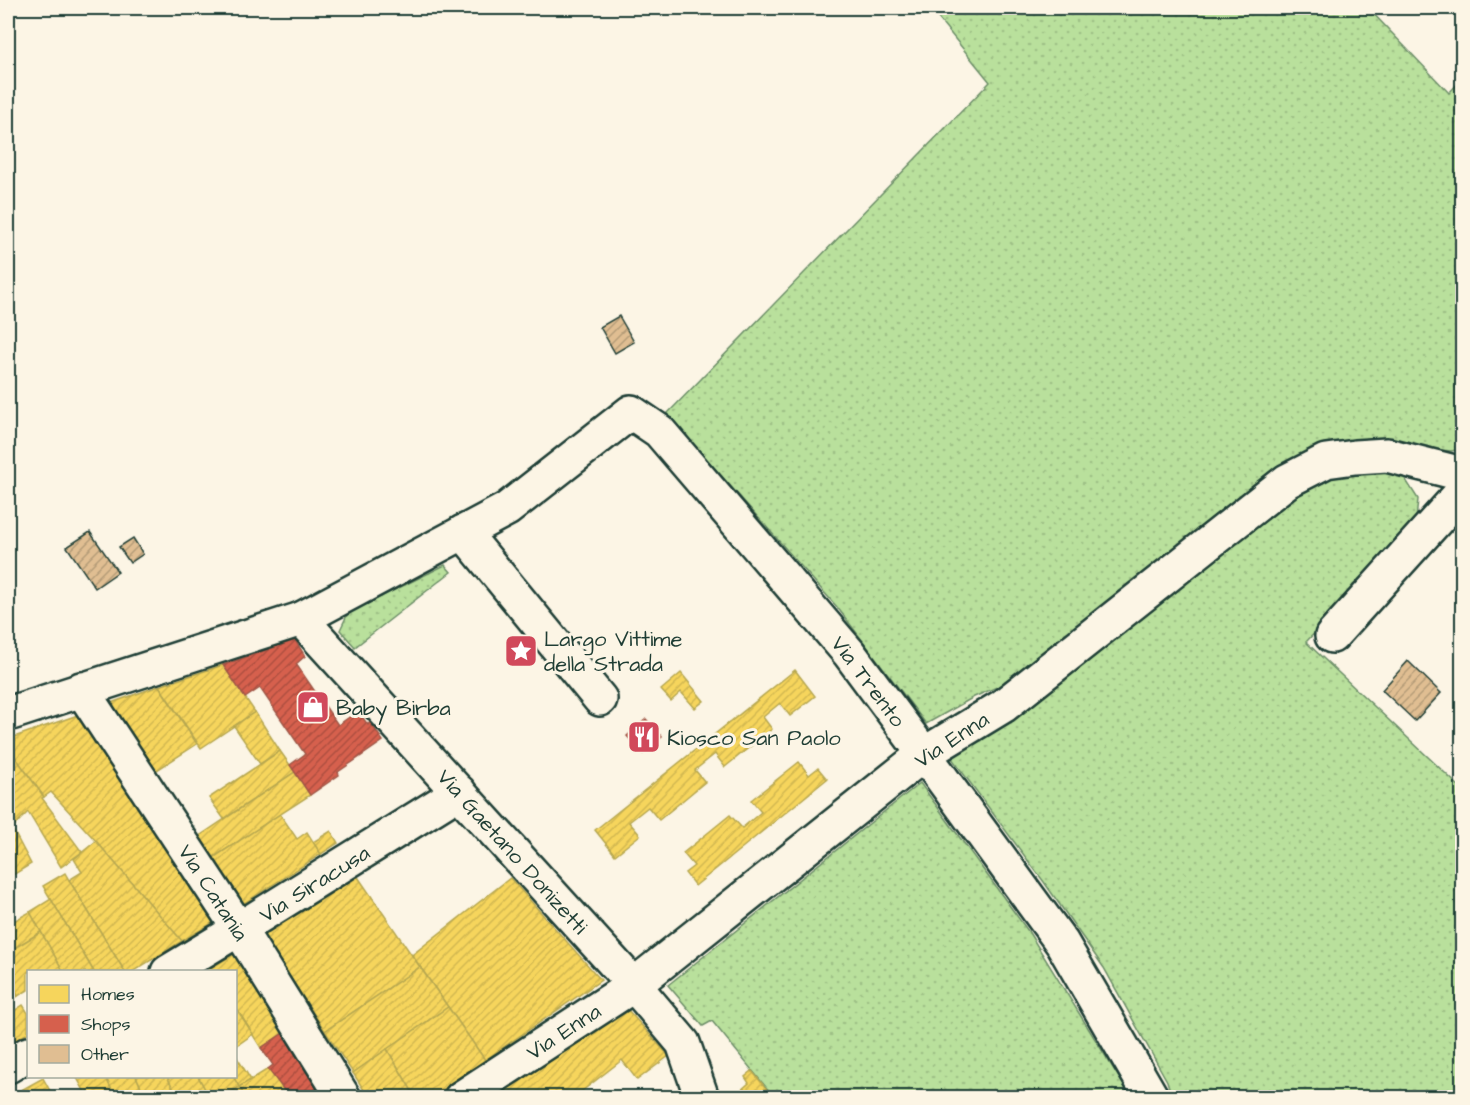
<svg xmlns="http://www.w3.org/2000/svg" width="1470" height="1105" viewBox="0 0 1470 1105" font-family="'Architects Daughter',sans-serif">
<defs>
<pattern id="grass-dots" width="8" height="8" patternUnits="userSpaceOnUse" patternTransform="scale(1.5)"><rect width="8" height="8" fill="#b9e09c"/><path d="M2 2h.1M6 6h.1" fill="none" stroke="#9fc187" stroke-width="1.8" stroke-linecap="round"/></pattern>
<pattern id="homes-hatch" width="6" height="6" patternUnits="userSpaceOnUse" patternTransform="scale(1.5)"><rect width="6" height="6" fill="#f6d55c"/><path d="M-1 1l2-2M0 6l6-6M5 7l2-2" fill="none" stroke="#d2b851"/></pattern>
<pattern id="shops-hatch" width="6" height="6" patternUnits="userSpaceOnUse" patternTransform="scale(1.5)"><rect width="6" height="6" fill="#d6604d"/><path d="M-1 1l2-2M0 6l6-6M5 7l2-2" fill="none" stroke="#ad5041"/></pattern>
<pattern id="building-hatch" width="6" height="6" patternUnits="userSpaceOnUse" patternTransform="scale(1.5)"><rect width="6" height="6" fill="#e0be92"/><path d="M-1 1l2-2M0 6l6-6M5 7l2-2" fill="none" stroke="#b59c78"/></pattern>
</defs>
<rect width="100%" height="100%" fill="#fcf5e5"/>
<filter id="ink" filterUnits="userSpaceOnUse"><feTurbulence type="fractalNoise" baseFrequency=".0167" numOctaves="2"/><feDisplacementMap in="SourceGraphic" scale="12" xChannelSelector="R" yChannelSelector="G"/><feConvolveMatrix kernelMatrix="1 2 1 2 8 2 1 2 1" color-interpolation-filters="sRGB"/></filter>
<g filter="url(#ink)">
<g fill="url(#grass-dots)" stroke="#6c8e68" stroke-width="1.5">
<polygon points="938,8 1368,8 1449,93 1462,79 1462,449 1451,451 1364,443 1029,673 974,697 926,724 837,607 667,414 990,82 934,13"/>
<polygon points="1390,468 1404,477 1418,499 1416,520 1401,542 1306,642 1462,789 1462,1097 1172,1097 1167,1081 1104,968 1044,882 951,757 1011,714 1292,490 1328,471"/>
<polygon points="445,565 451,572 355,647 340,630 348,613"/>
<polygon points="920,783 1028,931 1131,1097 774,1097 712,1021 703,1026 668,985"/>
</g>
<g fill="url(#homes-hatch)" stroke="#b6a750" stroke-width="1.5">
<polygon points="223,665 255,712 201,748 159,686"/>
<polygon points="795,670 815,696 790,716 780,703 763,717 772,729 725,767 715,754 695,770 705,782 659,820 648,807 629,822 640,835 615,855 595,830"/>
<polygon points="681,673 704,701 695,708 681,692 671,701 661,690"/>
<polygon points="159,686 197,744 154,772 111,703"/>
<polygon points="255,712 280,751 260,764 234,726"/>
<polygon points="78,715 216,921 182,941 96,841 51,792 44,797 8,747 8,739"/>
<polygon points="8,747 44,797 42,798 82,852 61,867 28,812 12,828 8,819"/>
<polygon points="280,751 295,772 224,819 209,798"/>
<polygon points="799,762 809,775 818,768 827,779 695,886 685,873 694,866 683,853 730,815 742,828 761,812 751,800"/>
<polygon points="295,772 310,795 213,858 198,837"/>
<polygon points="280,814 297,839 307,832 321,854 243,904 213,858"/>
<polygon points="12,828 31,864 8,878 8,832"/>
<polygon points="331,831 338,843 321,854 313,842"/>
<polygon points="96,841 182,941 132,972 125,972 69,880 82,872 74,859"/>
<polygon points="65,873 69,880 125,972 94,972 43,886"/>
<polygon points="356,874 420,967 325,1031 262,934"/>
<polygon points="510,878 601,980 485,1060 412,955"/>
<polygon points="51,899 94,972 64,972 62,969 30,912"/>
<polygon points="30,912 41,932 8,952 8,924"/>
<polygon points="41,932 62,969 58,972 28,972 28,990 18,996 8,978 8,952"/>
<polygon points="234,954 285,1032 261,1048 236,1008 236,972 204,972"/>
<polygon points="420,967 448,1007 353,1073 325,1031"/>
<polygon points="10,982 18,996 8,1003 8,984"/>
<polygon points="23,1005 28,1013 28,1033 8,1045 8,1015"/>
<polygon points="448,1007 485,1060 431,1098 416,1098 387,1049"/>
<polygon points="236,1008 253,1034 236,1046"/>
<polygon points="626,1008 669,1056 637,1080 622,1060 573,1098 511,1098 504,1087"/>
<polygon points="387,1049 416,1098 369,1098 353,1073"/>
<polygon points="236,1056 251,1080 239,1087 233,1076 236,1076"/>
<polygon points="268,1069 290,1098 246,1098 239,1087"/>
<polygon points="752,1071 774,1098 748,1098 741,1090 749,1083 745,1077"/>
<polygon points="76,1076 105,1076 116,1098 88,1098"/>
<polygon points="105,1076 136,1076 146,1098 116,1098"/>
<polygon points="136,1076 167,1076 178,1098 146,1098"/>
<polygon points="167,1076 198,1076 210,1098 178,1098"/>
<polygon points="198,1076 233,1076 239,1087 224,1098 210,1098"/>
<polygon points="43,1078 54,1098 13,1098 12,1095"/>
<polygon points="239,1087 246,1098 224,1098"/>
<polygon points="504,1087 511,1098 488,1098"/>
</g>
<g fill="url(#shops-hatch)" stroke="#9f5646" stroke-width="1.5">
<polygon points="295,640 305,656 296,664 338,725 358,711 368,725 370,722 383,741 338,772 339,775 310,795 290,765 305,754 260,688 245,698 223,665"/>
<polygon points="646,719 662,737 643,754 627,736"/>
<polygon points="285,1032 324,1093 317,1098 290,1098 268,1069 273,1065 261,1048"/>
</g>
<g fill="url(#building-hatch)" stroke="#1f3d34" stroke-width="1.5">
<polygon points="619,316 634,342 615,353 600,327"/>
<polygon points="90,532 118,572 95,588 67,547"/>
<polygon points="133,538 143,554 130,563 119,547"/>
<polygon points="1408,661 1441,693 1415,721 1382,690"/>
</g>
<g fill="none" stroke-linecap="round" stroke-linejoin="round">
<g stroke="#1f3d34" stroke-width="38">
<g id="minor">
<polyline points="463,532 600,699"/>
<polyline points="301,619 634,985 683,1043 702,1098"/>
<polyline points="1332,636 1462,492"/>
<polyline points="81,689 239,929 344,1098"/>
<polyline points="8,714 301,619 507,509 631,412 659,431 849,653 924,754 1062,943 1152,1098"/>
<polyline points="168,972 239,929 459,792"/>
<polyline points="8,1066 28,1054"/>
<polyline points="461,1098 634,985 924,754 1003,706 1287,481 1326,461 1355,457 1387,455 1462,474"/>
</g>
</g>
<use href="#minor" stroke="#fcf5e5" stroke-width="33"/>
</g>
</g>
<defs>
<g id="sight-square" transform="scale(1.725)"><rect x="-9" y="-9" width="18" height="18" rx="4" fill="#d1495b" stroke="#fcf5e5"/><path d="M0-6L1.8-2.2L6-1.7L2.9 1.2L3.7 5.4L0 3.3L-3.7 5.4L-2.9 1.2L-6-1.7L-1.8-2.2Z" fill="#fff"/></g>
<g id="shop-square" transform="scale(1.725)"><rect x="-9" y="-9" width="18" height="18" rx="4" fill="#d1495b" stroke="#fcf5e5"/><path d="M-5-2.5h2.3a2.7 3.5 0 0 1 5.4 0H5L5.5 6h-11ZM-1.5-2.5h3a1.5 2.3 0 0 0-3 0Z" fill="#fff"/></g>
<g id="restaurant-square" transform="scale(1.725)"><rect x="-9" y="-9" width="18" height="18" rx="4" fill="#d1495b" stroke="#fcf5e5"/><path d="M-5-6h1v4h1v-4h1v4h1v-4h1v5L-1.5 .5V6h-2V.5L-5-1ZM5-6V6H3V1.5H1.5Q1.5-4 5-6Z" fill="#fff"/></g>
</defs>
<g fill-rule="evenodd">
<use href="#sight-square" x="521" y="651"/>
<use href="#shop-square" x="313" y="707"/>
<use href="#restaurant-square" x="644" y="737"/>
</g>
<g text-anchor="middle" stroke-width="6" stroke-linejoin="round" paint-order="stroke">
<g font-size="22" fill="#1f3d34" stroke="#fcf5e5" text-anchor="start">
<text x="544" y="646">Largo Vittime<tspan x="544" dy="25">della Strada</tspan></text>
<text x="336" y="715">Baby Birba</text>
<text x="667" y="745">Kiosco San Paolo</text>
</g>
<g font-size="22" fill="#1f3d34" stroke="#fcf5e5">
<text transform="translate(869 681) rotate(53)" y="8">Via Trento</text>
<text transform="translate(951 739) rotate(-33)" y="8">Via Enna</text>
<text transform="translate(513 851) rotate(48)" y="8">Via Gaetano Donizetti</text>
<text transform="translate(314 883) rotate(-32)" y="8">Via Siracusa</text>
<text transform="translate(214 892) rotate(57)" y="8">Via Catania</text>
<text transform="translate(563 1031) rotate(-33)" y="8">Via Enna</text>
</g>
</g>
<rect width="1470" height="1105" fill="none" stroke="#fcf5e5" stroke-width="30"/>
<rect x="15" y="15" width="1440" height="1075" fill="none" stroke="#1f3d34" stroke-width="2" filter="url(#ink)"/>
<rect x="27" y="970" width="210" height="108" fill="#fcf5e5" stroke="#a4ab9e" stroke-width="1.5"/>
<rect x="39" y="985" width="30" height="18" fill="#f6d55c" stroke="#a4ab9e" stroke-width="1.5"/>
<text x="81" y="1000" font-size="18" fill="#1f3d34">Homes</text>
<rect x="39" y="1015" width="30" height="18" fill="#d6604d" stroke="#a4ab9e" stroke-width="1.5"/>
<text x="81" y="1030" font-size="18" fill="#1f3d34">Shops</text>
<rect x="39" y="1045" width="30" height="18" fill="#e0be92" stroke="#a4ab9e" stroke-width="1.5"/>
<text x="81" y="1060" font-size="18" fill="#1f3d34">Other</text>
</svg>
